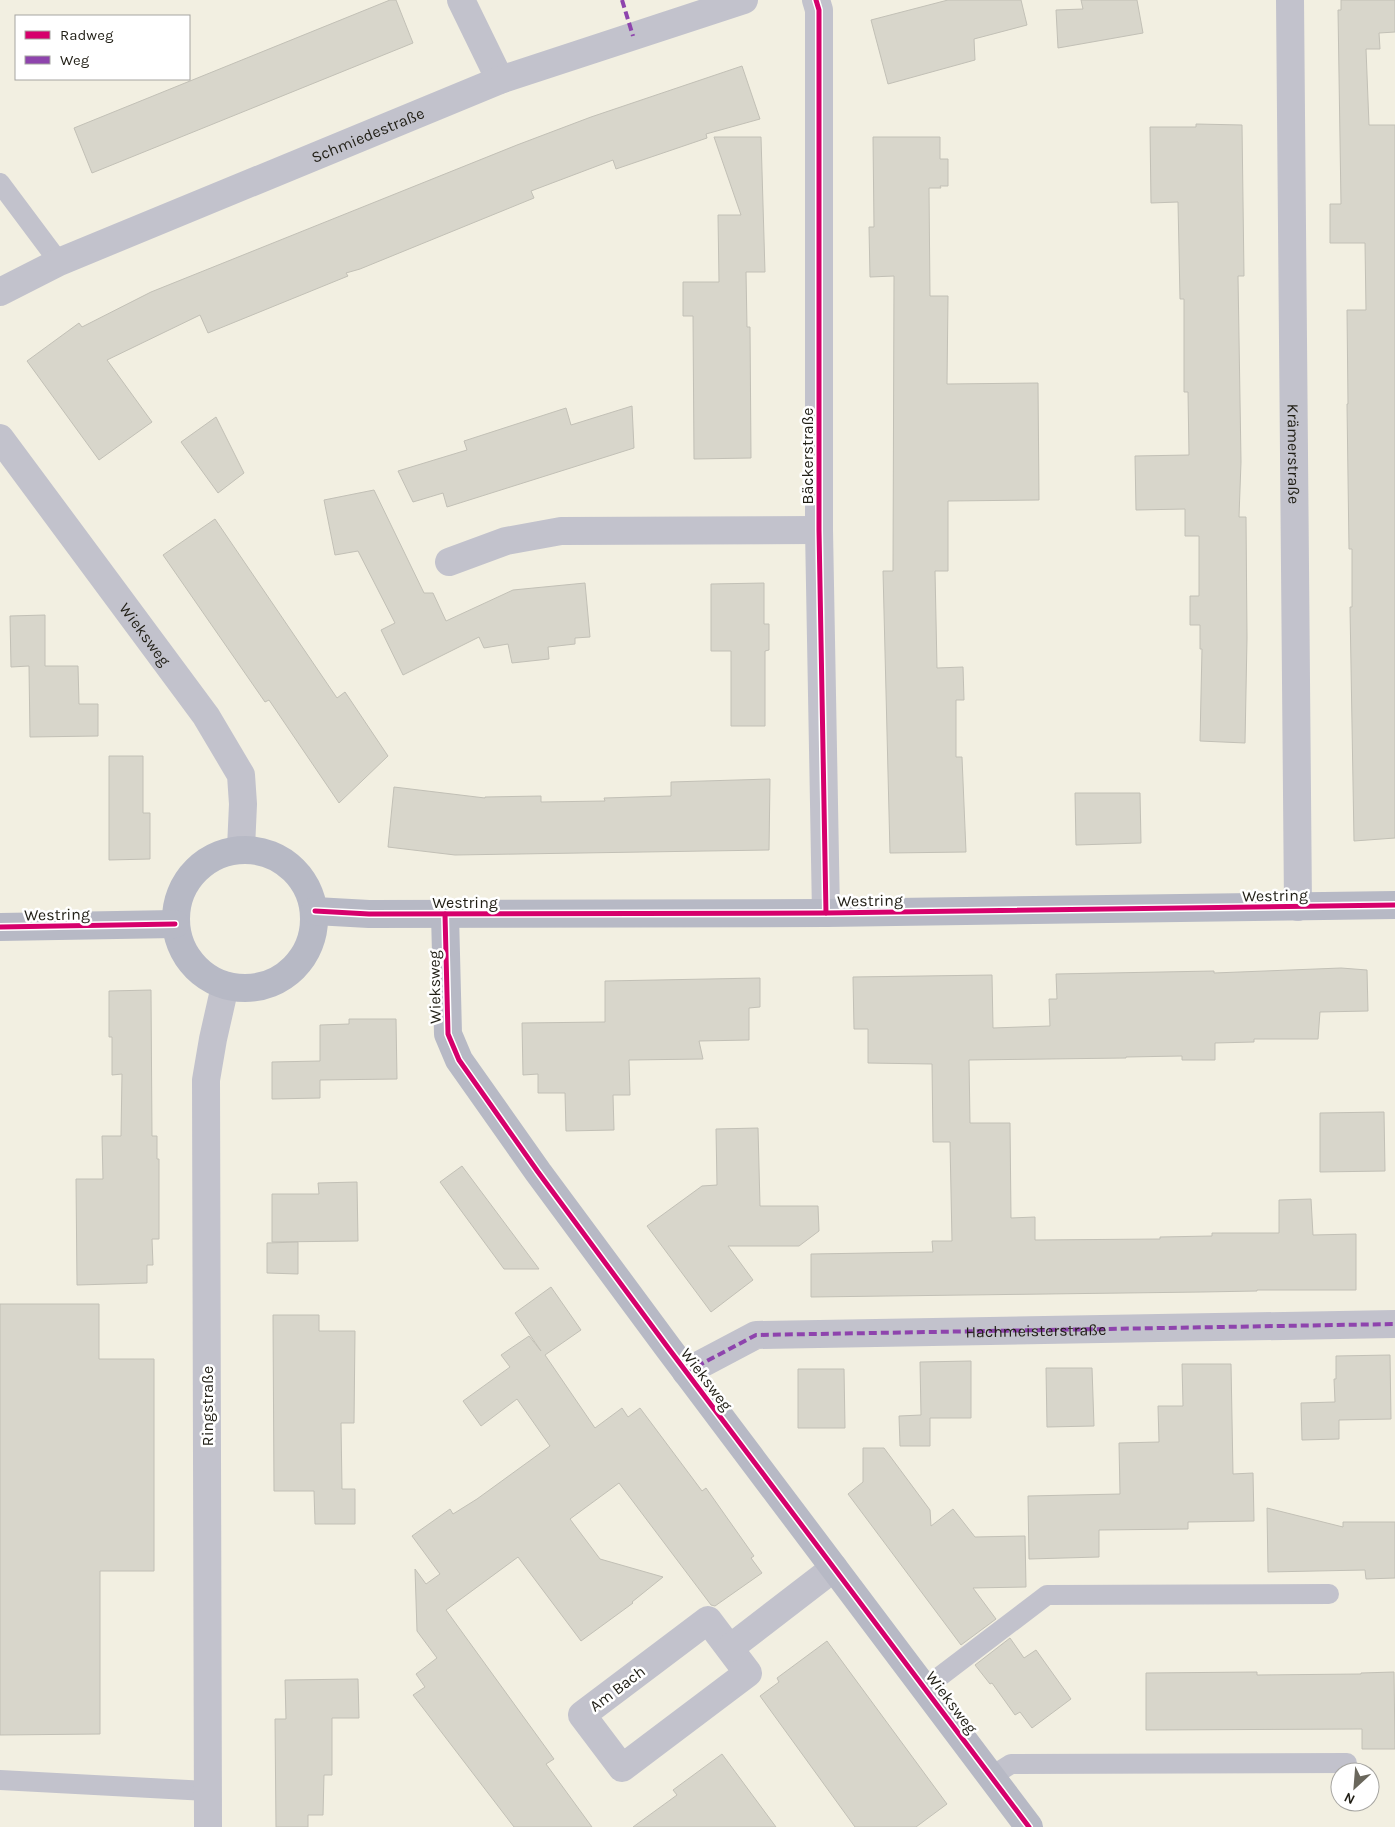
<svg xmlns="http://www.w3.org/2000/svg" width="1395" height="1827" viewBox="0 0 1395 1827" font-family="Karla,sans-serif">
<rect width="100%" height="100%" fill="#f2efe1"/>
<g fill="#d8d6cb" stroke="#c2c0b6">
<polygon points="390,0 396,0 413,43 92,173 74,128"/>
<polygon points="948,0 1021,0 1027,25 974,39 975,60 888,84 871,20"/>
<polygon points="1081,0 1137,0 1143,33 1058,48 1056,10 1083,9"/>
<polygon points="1341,0 1395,0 1395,32 1379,33 1380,49 1366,49 1369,125 1395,125 1395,838 1354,841 1350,607 1352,607 1352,549 1349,549 1347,404 1348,404 1347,310 1366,310 1365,243 1330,243 1330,204 1341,204 1338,10 1341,10"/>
<polygon points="742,66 760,119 706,134 707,138 616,169 613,160 531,191 534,198 360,269 346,273 348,276 208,333 200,315 107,360 152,422 99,460 27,361 79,323 82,327 151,292 517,145 591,117"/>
<polygon points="1196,124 1242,125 1244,276 1238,276 1241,462 1239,517 1246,517 1247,638 1245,743 1200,741 1202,649 1200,649 1200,625 1190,625 1190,596 1199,596 1199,536 1185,536 1185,509 1136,510 1135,456 1189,455 1188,392 1184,392 1184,299 1180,299 1178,202 1151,203 1150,127 1196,127"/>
<polygon points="714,137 761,137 765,272 746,272 747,327 750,327 751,458 694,459 693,316 683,316 683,282 719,282 718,215 741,215"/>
<polygon points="873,137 940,137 940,159 948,159 948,186 940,186 941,188 929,188 930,296 948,296 947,384 1038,383 1039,500 948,501 948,571 935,571 937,668 963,667 964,700 956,700 956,757 962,757 966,852 890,853 883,571 893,571 894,276 870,277 869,227 874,227"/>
<polygon points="632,406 634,448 447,507 443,493 413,502 398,471 467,450 464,441 566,408 571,425"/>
<polygon points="216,417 244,473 218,493 181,442"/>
<polygon points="374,490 424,593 433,593 446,621 513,590 585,583 590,637 575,638 575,644 548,647 549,659 512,663 508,644 484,648 479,637 403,675 381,630 395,623 358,551 335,555 324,500"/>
<polygon points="215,519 337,698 345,692 388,756 339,803 269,700 265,702 163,555"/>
<polygon points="764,583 764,624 769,624 769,650 765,651 765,726 731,726 731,651 711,651 711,584"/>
<polygon points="45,615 45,666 78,666 79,704 98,704 98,736 30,737 29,666 11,667 10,616"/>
<polygon points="109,756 143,756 143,813 150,813 150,859 109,860"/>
<polygon points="770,779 769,850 455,855 388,847 394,787 485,798 485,797 541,796 541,802 605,801 604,798 671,796 671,782"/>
<polygon points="1075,793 1140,793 1141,843 1076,845"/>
<polygon points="1341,968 1367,970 1368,1011 1320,1012 1318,1039 1254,1039 1254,1042 1215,1043 1215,1060 1182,1060 1182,1056 1126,1057 1126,1058 969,1060 970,1123 1010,1123 1011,1218 1035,1217 1035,1240 1160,1239 1160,1237 1212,1236 1212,1233 1279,1233 1279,1200 1311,1199 1313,1235 1356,1234 1356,1290 1257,1290 1257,1291 1202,1292 811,1297 811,1254 933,1252 932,1241 952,1241 950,1142 933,1142 932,1064 868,1063 868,1029 854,1029 853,977 992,975 993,1028 1050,1026 1049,999 1057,999 1056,974 1214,971 1214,973"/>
<polygon points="760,978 760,1007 749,1008 749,1040 699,1041 703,1059 629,1060 630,1095 613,1095 614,1130 566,1131 565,1093 538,1093 538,1074 523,1075 522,1023 605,1022 605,981"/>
<polygon points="151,990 152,1136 157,1136 157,1159 159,1159 159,1239 152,1239 153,1265 147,1265 147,1283 77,1285 76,1179 103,1179 102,1136 121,1136 122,1074 112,1075 112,1037 109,1037 109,991"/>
<polygon points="349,1019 396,1019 397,1079 320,1080 320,1098 272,1099 272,1062 320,1061 320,1025 349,1024"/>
<polygon points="1384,1112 1385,1171 1320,1172 1320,1113"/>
<polygon points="758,1128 760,1206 818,1206 819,1231 799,1246 728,1246 753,1280 711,1312 647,1226 702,1186 717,1185 716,1129"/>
<polygon points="462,1166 539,1269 504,1269 440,1182"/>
<polygon points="357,1182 358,1241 272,1242 272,1194 319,1194 318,1183"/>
<polygon points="298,1242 298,1274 267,1273 267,1243"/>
<polygon points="551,1287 581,1330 545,1355 595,1428 622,1408 628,1417 640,1408 702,1491 706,1488 754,1556 751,1558 762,1573 715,1606 711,1605 619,1483 570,1519 600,1559 663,1577 632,1602 633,1603 581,1641 518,1557 446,1610 554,1759 546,1764 592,1827 514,1827 413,1695 425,1687 416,1674 437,1658 417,1631 415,1569 426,1584 440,1574 412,1536 450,1509 453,1514 477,1499 550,1446 517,1399 481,1426 463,1401 510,1367 501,1355 529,1336 541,1351 515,1313"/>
<polygon points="0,1304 99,1304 99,1359 154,1359 154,1571 100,1571 100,1734 0,1735"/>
<polygon points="273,1315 319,1315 319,1331 355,1331 354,1423 341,1423 342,1489 355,1489 355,1524 315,1524 314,1491 274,1491"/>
<polygon points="1390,1355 1391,1419 1339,1420 1339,1439 1302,1440 1301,1403 1335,1402 1334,1379 1336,1379 1336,1356"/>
<polygon points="971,1361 971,1418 930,1418 930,1446 900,1446 899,1416 921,1415 920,1362"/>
<polygon points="1182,1364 1231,1364 1233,1474 1253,1473 1254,1521 1188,1522 1188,1529 1099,1530 1099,1557 1029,1559 1028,1496 1120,1494 1119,1443 1159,1442 1158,1406 1183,1406"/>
<polygon points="1046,1368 1092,1368 1094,1426 1047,1427"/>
<polygon points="798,1369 844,1369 845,1428 798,1428"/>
<polygon points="863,1448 884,1448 930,1510 931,1526 953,1509 975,1537 1025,1536 1026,1587 973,1588 996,1619 961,1645 848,1494 863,1482"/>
<polygon points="1267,1508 1343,1527 1343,1522 1395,1522 1395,1578 1366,1579 1365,1570 1268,1572"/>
<polygon points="1010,1638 1024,1658 1036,1650 1071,1699 1032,1728 1020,1712 1015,1715 992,1683 990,1684 975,1665"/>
<polygon points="827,1641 947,1804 916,1827 855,1827 760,1696 779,1682 777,1678"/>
<polygon points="1257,1672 1257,1675 1361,1674 1361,1673 1394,1672 1395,1749 1362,1749 1362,1729 1146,1730 1146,1673"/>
<polygon points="358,1679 359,1718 332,1718 332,1775 324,1775 323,1815 308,1815 308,1827 276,1827 275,1719 286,1719 285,1680"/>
<polygon points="722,1754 776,1827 633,1827 677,1795 673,1790"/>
</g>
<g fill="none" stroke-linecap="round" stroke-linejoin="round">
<g stroke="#c2c2cc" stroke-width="20">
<polyline points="0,183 59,262"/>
<polyline points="926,1687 1047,1595 1329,1594"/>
<polyline points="992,1776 1011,1764 1347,1763"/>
<polyline points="0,1780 207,1791"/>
</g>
<g stroke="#c2c2cc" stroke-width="28">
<polyline points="461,0 500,80"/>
<polyline points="816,0 819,10 819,530 826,913"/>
<path id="s1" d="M1290,0L1298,907"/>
<path id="s2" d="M0,292L59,262L500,80L744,0"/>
<path id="s3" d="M0,438L206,716L241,775L243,804L241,848"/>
<polyline points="449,562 506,541 561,531 819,530"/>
<path id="s4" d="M686,1372L756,1335L1395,1324"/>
<polygon points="708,1620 748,1673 622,1768 582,1715"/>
<polyline points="730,1648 834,1568"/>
<polyline points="208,1827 206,1080 213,1039 225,986"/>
</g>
<g stroke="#b7b9c5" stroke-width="28">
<circle cx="245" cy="919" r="69"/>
<polyline points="315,911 369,914 826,913 1395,905"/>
<polyline points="445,914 448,1034 459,1060 538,1172 669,1349 1029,1827"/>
<polyline points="0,927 175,924"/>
</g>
<g stroke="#8e44ad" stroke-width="4" stroke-dasharray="8 4" stroke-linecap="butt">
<polyline points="622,0 633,36"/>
<polyline points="686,1372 756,1335 1395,1324"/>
</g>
<g stroke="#fff" stroke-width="8">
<g id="cycleway">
<polyline points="816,0 819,10 819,530 826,913"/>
<polyline points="315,911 369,914 826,913 1395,905"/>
<polyline points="445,914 448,1034 459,1060 538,1172 669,1349 1029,1827"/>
<polyline points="0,927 175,924"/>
</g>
</g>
<use href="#cycleway" stroke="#d6006c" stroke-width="5"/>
</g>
<g text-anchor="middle" stroke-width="5" stroke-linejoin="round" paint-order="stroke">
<g font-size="16" fill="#201e15" stroke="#fff">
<text dy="6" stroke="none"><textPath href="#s2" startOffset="400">Schmiedestraße</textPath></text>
<text dy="6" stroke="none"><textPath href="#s1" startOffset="454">Krämerstraße</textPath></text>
<text transform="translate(807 456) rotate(-90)" y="6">Bäckerstraße</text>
<text dy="6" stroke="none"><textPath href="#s3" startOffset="244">Wieksweg</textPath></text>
<text transform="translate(1275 895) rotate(-1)" y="6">Westring</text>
<text transform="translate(870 900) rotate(-1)" y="6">Westring</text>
<text x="465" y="908">Westring</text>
<text transform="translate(57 914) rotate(-1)" y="6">Westring</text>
<text transform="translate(434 987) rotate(-91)" y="6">Wieksweg</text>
<text dy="6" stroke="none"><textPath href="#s4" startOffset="359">Hachmeisterstraße</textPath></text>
<text transform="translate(707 1379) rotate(53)" y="6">Wieksweg</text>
<text transform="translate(207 1406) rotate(-90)" y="6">Ringstraße</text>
<text transform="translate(617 1688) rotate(-37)" y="6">Am Bach</text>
<text transform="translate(952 1702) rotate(53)" y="6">Wieksweg</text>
</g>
</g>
<rect x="15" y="15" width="175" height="65" fill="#ffffff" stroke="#a6a5a1"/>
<rect x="25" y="31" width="25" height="8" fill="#d6006c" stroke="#a6a5a1"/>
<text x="60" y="40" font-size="15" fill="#201e15">Radweg</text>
<rect x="25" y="56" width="25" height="8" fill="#8e44ad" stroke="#a6a5a1"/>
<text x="60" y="65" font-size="15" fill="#201e15">Weg</text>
<g transform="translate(1355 1787) rotate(206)"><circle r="24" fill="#ffffff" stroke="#a6a5a1"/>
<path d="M0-4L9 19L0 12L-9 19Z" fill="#6a675c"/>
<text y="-8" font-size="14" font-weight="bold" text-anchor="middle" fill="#201e15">N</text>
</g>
</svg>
